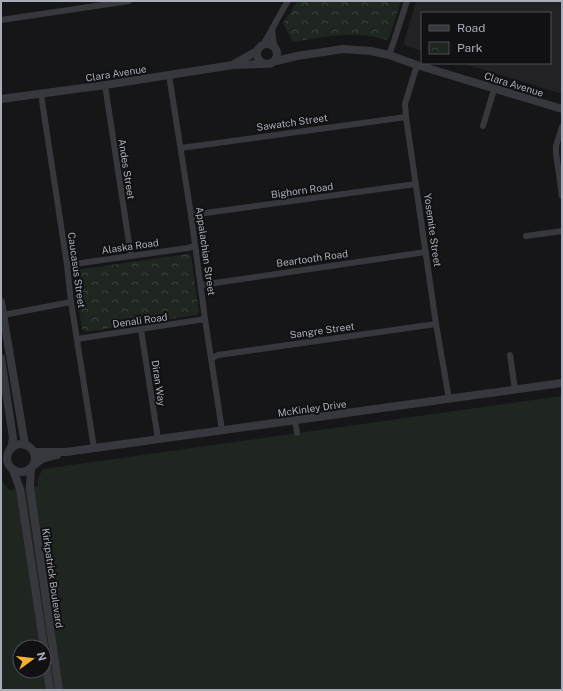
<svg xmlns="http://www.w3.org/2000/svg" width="563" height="691" viewBox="0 0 563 691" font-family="'Public Sans',sans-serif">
<defs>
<pattern id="park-crowns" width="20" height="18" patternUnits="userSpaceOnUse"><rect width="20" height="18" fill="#1e261f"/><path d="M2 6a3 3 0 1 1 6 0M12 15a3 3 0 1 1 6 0" fill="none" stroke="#3c433d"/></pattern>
</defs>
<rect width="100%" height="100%" fill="#161618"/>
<polygon fill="#222225" points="416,1 562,1 562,94 462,63 550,63 550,13 422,13 422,51 406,46 404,42"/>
<path fill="#1e261f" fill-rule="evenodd" d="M562,396V690H1V479L9,490L38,486L37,479L43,469ZM20,647H44V671H20Z"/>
<g fill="url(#park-crowns)">
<path d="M298,1H401L389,38L386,40C377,37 367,35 358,35C336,34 314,39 293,42L283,23Z"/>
<polygon points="188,254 191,256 199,312 197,315 85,332 82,329 74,274 76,270"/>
</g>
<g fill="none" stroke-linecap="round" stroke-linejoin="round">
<g stroke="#37383d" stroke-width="6">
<polyline points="1,20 129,1"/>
<polyline points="272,30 274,46"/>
<path d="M263,45C272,30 279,15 288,1"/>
<polyline points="389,55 394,41 407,1"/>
<polyline points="417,65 405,104 406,117 436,324 449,399"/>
<polyline points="169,75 191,215 205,319 222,430"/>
<polyline points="105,85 131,256"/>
<polyline points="41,94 67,265 71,302 94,448"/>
<polyline points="483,126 492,96 495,88"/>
<polyline points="562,127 556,146 556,153 562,196"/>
<polyline points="181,148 406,117"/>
<polyline points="191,215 416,184"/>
<polyline points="526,236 562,231"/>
<polyline points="67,265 188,248 195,246"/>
<polyline points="201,285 426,252"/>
<polyline points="3,315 71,302"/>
<polyline points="141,330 158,439"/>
<polyline points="77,339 205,319"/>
<polyline points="510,355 515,390"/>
<polyline points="211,359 218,355 436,324"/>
<polyline points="295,420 297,433"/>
</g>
<g stroke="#37383d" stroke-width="8">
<circle cx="267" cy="54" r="10"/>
<polyline points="276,61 297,56 343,49 371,51 389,55 417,65 562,109"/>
<polyline points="234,64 257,51"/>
<polyline points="1,99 105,85 233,65 264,64"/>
<polyline points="1,302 25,445"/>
<polyline points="1,358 13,438 11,449"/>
<circle cx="21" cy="458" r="14"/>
<polyline points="34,452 66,452 562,383"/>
<polyline points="34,465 42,459 57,455"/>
<polyline points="31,469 30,487 59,690"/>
<polyline points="13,470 20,489 44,647"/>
<polyline points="44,650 50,690"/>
</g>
</g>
<g text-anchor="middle" stroke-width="4" stroke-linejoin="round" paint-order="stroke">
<g font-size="10" fill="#a8adb8" stroke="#111113">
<text transform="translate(116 73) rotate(-9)" y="4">Clara Avenue</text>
<text transform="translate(514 84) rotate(17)" y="4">Clara Avenue</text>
<text transform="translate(292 122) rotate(-8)" y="4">Sawatch Street</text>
<text transform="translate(127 169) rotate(81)" y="4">Andes Street</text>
<text transform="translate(302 190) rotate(-8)" y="4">Bighorn Road</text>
<text transform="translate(433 230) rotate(82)" y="4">Yosemite Street</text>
<text transform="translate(130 246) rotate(-8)" y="4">Alaska Road</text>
<text transform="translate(206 251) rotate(82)" y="4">Appalachian Street</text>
<text transform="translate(312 258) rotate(-8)" y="4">Beartooth Road</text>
<text transform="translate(77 270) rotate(82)" y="4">Caucasus Street</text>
<text transform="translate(140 320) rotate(-8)" y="4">Denali Road</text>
<text transform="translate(322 330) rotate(-8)" y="4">Sangre Street</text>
<text transform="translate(159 383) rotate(81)" y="4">Diran Way</text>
<text transform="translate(312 408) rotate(-8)" y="4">McKinley Drive</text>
<text transform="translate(53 578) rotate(82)" y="4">Kirkpatrick Boulevard</text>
</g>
</g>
<rect width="563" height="691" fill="none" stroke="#a8adb8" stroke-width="4"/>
<rect x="421" y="12" width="130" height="52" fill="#111113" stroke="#4d4f55"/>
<rect x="429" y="25" width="20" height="6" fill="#37383d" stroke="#4d4f55"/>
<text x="457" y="32" font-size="12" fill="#a8adb8">Road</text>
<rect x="429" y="42" width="20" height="12" fill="url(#park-crowns)" stroke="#4d4f55"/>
<text x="457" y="52" font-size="12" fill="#a8adb8">Park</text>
<g transform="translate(32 659) rotate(75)"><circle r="19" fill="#111113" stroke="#4d4f55"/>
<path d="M0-3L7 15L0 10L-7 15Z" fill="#f2b134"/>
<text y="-6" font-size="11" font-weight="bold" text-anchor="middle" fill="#a8adb8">N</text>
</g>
</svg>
